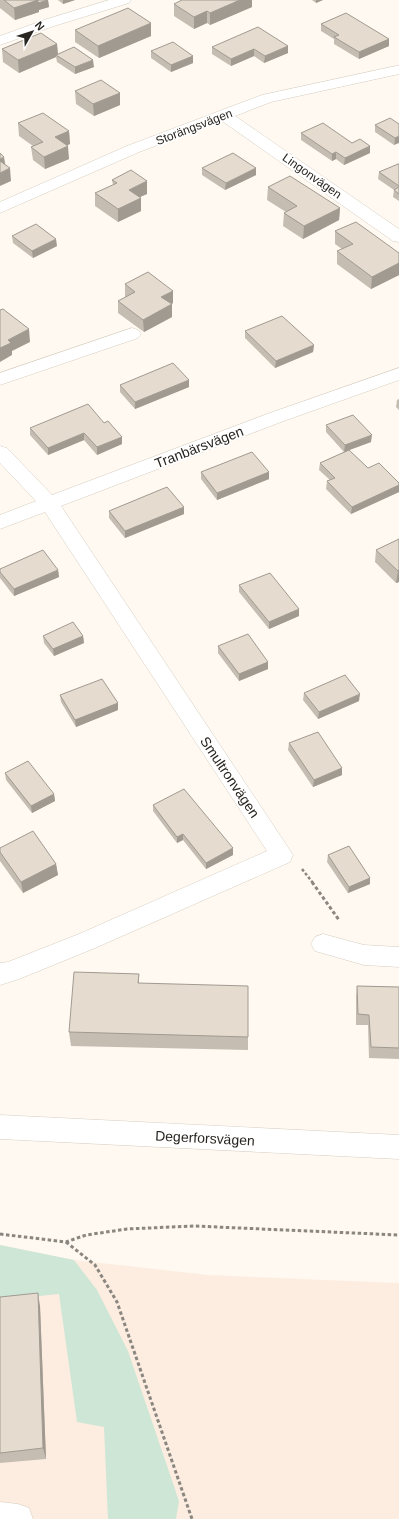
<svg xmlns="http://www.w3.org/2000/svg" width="399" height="1519" viewBox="0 0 399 1519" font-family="Arial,sans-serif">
<rect width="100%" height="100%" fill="#fff9f1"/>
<polygon fill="#fdede0" points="0,1245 74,1260 208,1275 399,1283 399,1519 0,1519"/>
<polygon fill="#cde6d6" points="0,1245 74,1260 97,1290 128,1351 179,1501 176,1519 108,1519 104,1427 77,1422 59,1294 0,1300"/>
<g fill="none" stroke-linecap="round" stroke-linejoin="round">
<g stroke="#d5cdc0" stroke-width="1">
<g id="minor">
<polygon points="109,0 131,0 129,3 54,26 0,45 0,36 44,20"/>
<polygon points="396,66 399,66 399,74 271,102 235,116 399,229 399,242 393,241 222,121 139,152 0,213 0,202 127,146 262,95"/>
<polygon points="132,328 138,330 141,334 138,338 0,385 0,373"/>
<polygon points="399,368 399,380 281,422 61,506 293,855 290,862 95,948 19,979 0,985 0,963 8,962 79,934 267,851 45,512 0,529 0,515 36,501 0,463 0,446 7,448 52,495 267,414"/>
<polygon points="323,934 364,945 399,947 399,967 364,965 315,951 311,944 315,937"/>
<polygon points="0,1502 18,1504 29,1508 33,1519 0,1519"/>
</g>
</g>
<g stroke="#d5cdc0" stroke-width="1">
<polygon id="major" points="0,1115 399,1135 399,1159 0,1139"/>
</g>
<polyline stroke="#8a8680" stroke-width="2.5" stroke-dasharray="3 2" stroke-linecap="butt" points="302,869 313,883"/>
<g stroke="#8a8680" stroke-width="3" stroke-dasharray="3.5 2.5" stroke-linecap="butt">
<polyline points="312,882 339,920"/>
<polyline points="0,1234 66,1242 86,1235 127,1229 194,1226 399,1235"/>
<polyline points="66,1242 95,1265 117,1302 192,1519"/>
</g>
<use href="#minor" fill="#fff" fill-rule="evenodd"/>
<use href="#major" fill="#fff" fill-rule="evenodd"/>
</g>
<g fill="#c5bdb2">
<polygon points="0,0 48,0 49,7 39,10 39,12 15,20 0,8"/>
<polygon points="58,0 75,0 63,4"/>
<polygon points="182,0 252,0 252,7 210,25 207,23 194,29 174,16 174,4"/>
<polygon points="312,0 323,0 316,3"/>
<polygon points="321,24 389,39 389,46 359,59 334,44 334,39 321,31"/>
<polygon points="75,30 151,36 99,58 75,42"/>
<polygon points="57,44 58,54 94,67 75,74 57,62 56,57 19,73 3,62 2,49"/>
<polygon points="288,46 288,53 264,63 254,56 231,66 212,54 212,47"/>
<polygon points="151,51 193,56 193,63 171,72 151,58"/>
<polygon points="75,91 120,93 120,105 94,116 76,104"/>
<polygon points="18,123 69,131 70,144 66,145 69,159 45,169 33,160 31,147 33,146 19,136"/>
<polygon points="399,124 394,145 375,132 375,125"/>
<polygon points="301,133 370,146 370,153 344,165 336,159 332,161 301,140"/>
<polygon points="399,164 399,201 393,197 394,190 378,179 379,172"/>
<polygon points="202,168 256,168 256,175 225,190 202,175"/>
<polygon points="112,180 147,181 147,194 139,197 141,211 118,222 95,206 95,193 113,185"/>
<polygon points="268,187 340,208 339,220 303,239 283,226 284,213 286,212 267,200"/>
<polygon points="335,231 399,253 399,275 371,289 337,264 337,251 342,249 335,244"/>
<polygon points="12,236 57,246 33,258 13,243"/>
<polygon points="125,284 173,291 173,303 172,304 172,317 144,332 118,313 118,301 125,297"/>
<polygon points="245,331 314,345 313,352 275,368 245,338"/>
<polygon points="120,385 189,387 135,409 120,392"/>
<polygon points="399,399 399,410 396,407 397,400"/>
<polygon points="104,423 122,437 122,444 97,455 84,440 48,455 30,435 30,428"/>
<polygon points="326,425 371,442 349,450 368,468 399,483 399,492 351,514 326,489 327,481 330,480 319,470 320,463 344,452 326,432"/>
<polygon points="201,472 269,472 269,479 217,500 201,479"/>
<polygon points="109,511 184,514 125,538 109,518"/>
<polygon points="399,539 399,582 396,583 375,562 376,550"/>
<polygon points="0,569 58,570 59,577 14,596 0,578"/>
<polygon points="239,585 299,616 269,629 239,592"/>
<polygon points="43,636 83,636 84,643 54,656 44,643"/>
<polygon points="218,646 268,662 268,669 239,681 218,653"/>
<polygon points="304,693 359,701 318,719 303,700"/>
<polygon points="60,695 118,703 118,710 76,727 61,702"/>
<polygon points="289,743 342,768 342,775 313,787 288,750"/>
<polygon points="5,773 54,794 55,801 32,813 6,780"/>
<polygon points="153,805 233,848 233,855 206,869 183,840 177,843 153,811"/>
<polygon points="0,848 56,864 58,875 23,893 0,861"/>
<polygon points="328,855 370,878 370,884 348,893 327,862"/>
<polygon points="139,974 139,983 248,1037 248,1050 71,1046 69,1032"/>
<polygon points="357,986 399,987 399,1059 369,1058 368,1025 356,1025 356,997"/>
<polygon points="0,1297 40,1306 46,1459 0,1463"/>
</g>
<g fill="#a09a91">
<polygon points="38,0 48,0 49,7 39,10 39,12 15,20 14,8"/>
<polygon points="63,0 75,0 63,4"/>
<polygon points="240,0 252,0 252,7 210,25 210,13"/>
<polygon points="316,0 323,0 316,3"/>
<polygon points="207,11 207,23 194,29 194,17"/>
<polygon points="151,23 151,36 99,58 98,46"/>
<polygon points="389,39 389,46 359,59 359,52"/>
<polygon points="57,44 58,56 56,55 56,57 19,73 18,60"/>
<polygon points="288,46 288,53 264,63 265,56"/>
<polygon points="254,49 254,56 231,66 231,59"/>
<polygon points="193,56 193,63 171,72 171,65"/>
<polygon points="93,60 94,67 75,74 75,67"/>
<polygon points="120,93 120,105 94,116 93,104"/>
<polygon points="69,131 70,144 56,150 55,137"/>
<polygon points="399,136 399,143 394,145 395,138"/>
<polygon points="68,146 69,159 45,169 44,157"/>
<polygon points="370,146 370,153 344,165 345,158"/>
<polygon points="336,152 336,159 332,161 332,154"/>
<polygon points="4,157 6,169 0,172 0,159"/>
<polygon points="10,168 11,181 0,186 0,173"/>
<polygon points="256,168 256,175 225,190 226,183"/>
<polygon points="147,181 147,194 129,202 129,190"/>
<polygon points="141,198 141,211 118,222 118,209"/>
<polygon points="340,208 339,220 303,239 304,226"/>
<polygon points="56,239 57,246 33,258 32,251"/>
<polygon points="399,263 399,275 371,289 372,277"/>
<polygon points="173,291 173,303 162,309 161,297"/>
<polygon points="172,304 172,317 144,332 143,320"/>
<polygon points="29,329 30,342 12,351 12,355 0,362 0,348 8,340"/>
<polygon points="314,345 313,352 275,368 276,361"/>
<polygon points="189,380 189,387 135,409 135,402"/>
<polygon points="84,433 84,440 48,455 48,448"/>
<polygon points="372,435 371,442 344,452 345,445"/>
<polygon points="122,437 122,444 97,455 97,447"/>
<polygon points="269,472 269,479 217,500 217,493"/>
<polygon points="399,485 399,492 351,514 352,507"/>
<polygon points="184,507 184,514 125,538 125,531"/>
<polygon points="58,570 59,577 14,596 14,589"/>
<polygon points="399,570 399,582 396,583 398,571"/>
<polygon points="299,609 299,616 269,629 269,622"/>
<polygon points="83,636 84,643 54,656 53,649"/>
<polygon points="268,662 268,669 239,681 239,674"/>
<polygon points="360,694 359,701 318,719 319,712"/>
<polygon points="118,703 118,710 76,727 75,720"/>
<polygon points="342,768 342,775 313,787 314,780"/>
<polygon points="54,794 55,801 32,813 31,806"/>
<polygon points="183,834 183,840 177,843 177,837"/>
<polygon points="233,848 233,855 206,869 206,863"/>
<polygon points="56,864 58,875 23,893 21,882"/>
<polygon points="370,878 370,884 348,893 349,887"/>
<polygon points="38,1293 40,1306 46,1459 43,1448"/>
</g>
<g fill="#e5dccf" stroke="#a09a91">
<polygon points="4,0 38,0 14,8"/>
<polygon points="38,0 48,0 38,3"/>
<polygon points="182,0 240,0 210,13 207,11 194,17 174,4"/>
<polygon points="128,8 151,23 98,46 75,30"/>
<polygon points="346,13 389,39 359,52 334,37 339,35 321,24"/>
<polygon points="258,27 288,46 265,56 254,49 231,59 212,47"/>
<polygon points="41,33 57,44 18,60 2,49"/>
<polygon points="173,42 193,56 171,65 151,51"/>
<polygon points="74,47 93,60 75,67 56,55"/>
<polygon points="101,80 120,93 93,104 75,91"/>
<polygon points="43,113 69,131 55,137 68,146 44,157 31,147 43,142 18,123"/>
<polygon points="390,118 399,124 399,136 395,138 375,125"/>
<polygon points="323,123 352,143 360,139 370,146 345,158 336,152 332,154 301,133"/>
<polygon points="0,153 4,157 0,159"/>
<polygon points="233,153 256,168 226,183 202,168"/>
<polygon points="0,161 10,168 0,173"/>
<polygon points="398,164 399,164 399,186 379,172"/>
<polygon points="131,170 147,181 129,190 141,198 118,209 95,193 117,183 112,180"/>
<polygon points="290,176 340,208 304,226 284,213 297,206 268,187"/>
<polygon points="399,187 399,194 394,190"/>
<polygon points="356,222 399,253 399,263 372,277 337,251 353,244 335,231"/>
<polygon points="36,224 56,239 32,251 12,236"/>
<polygon points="148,272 173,291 161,297 172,304 143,320 118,301 135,292 125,284"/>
<polygon points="3,309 29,329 8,340 11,343 0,348 0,310"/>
<polygon points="282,316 314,345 276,361 245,331"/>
<polygon points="173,363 189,380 135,402 120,385"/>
<polygon points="88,404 104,423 108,421 122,437 97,447 84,433 48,448 30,428"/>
<polygon points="353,415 372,435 345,445 326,425"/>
<polygon points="349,450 368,468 379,463 399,483 399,485 352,507 327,481 335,478 320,463"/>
<polygon points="252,452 269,472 217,493 201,472"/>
<polygon points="167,487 184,507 125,531 109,511"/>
<polygon points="399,539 399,570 398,571 376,550"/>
<polygon points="43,550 58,570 14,589 0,572 0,569"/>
<polygon points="270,573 299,609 269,622 239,585"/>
<polygon points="73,622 83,636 53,649 43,636"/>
<polygon points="248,634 268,662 239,674 218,646"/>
<polygon points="345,675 360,694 319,712 304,693"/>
<polygon points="102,679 118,703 75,720 60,695"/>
<polygon points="318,732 342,768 314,780 289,743"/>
<polygon points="28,761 54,794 31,806 5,773"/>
<polygon points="184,789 233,848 206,863 183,834 177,837 153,805"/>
<polygon points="33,831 56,864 21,882 0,852 0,848"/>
<polygon points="349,846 370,878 349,887 328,855"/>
<polygon points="74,972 139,974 138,983 248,986 248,1037 69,1032"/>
<polygon points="357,986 399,987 399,1048 371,1047 369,1015 358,1014"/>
<polygon points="38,1293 43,1448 0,1453 0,1297"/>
</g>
<g text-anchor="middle" stroke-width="3.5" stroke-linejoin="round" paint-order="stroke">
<g font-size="12" fill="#292621" stroke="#fff">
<text transform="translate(194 127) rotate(-21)" y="4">Storängsvägen</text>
<text transform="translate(312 176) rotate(35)" y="4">Lingonvägen</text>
</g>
<g font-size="14" fill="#292621" stroke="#fff">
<text transform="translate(199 447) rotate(-21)" y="5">Tranbärsvägen</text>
<text transform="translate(230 777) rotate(56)" y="5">Smultronvägen</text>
<text transform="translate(205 1138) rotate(3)" y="5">Degerforsvägen</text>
</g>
</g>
<g transform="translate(32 32) rotate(51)" stroke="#ffffff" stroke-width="3" paint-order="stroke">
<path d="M0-3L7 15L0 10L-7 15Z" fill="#292621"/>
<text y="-6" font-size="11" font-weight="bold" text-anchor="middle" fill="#292621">N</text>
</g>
</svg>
